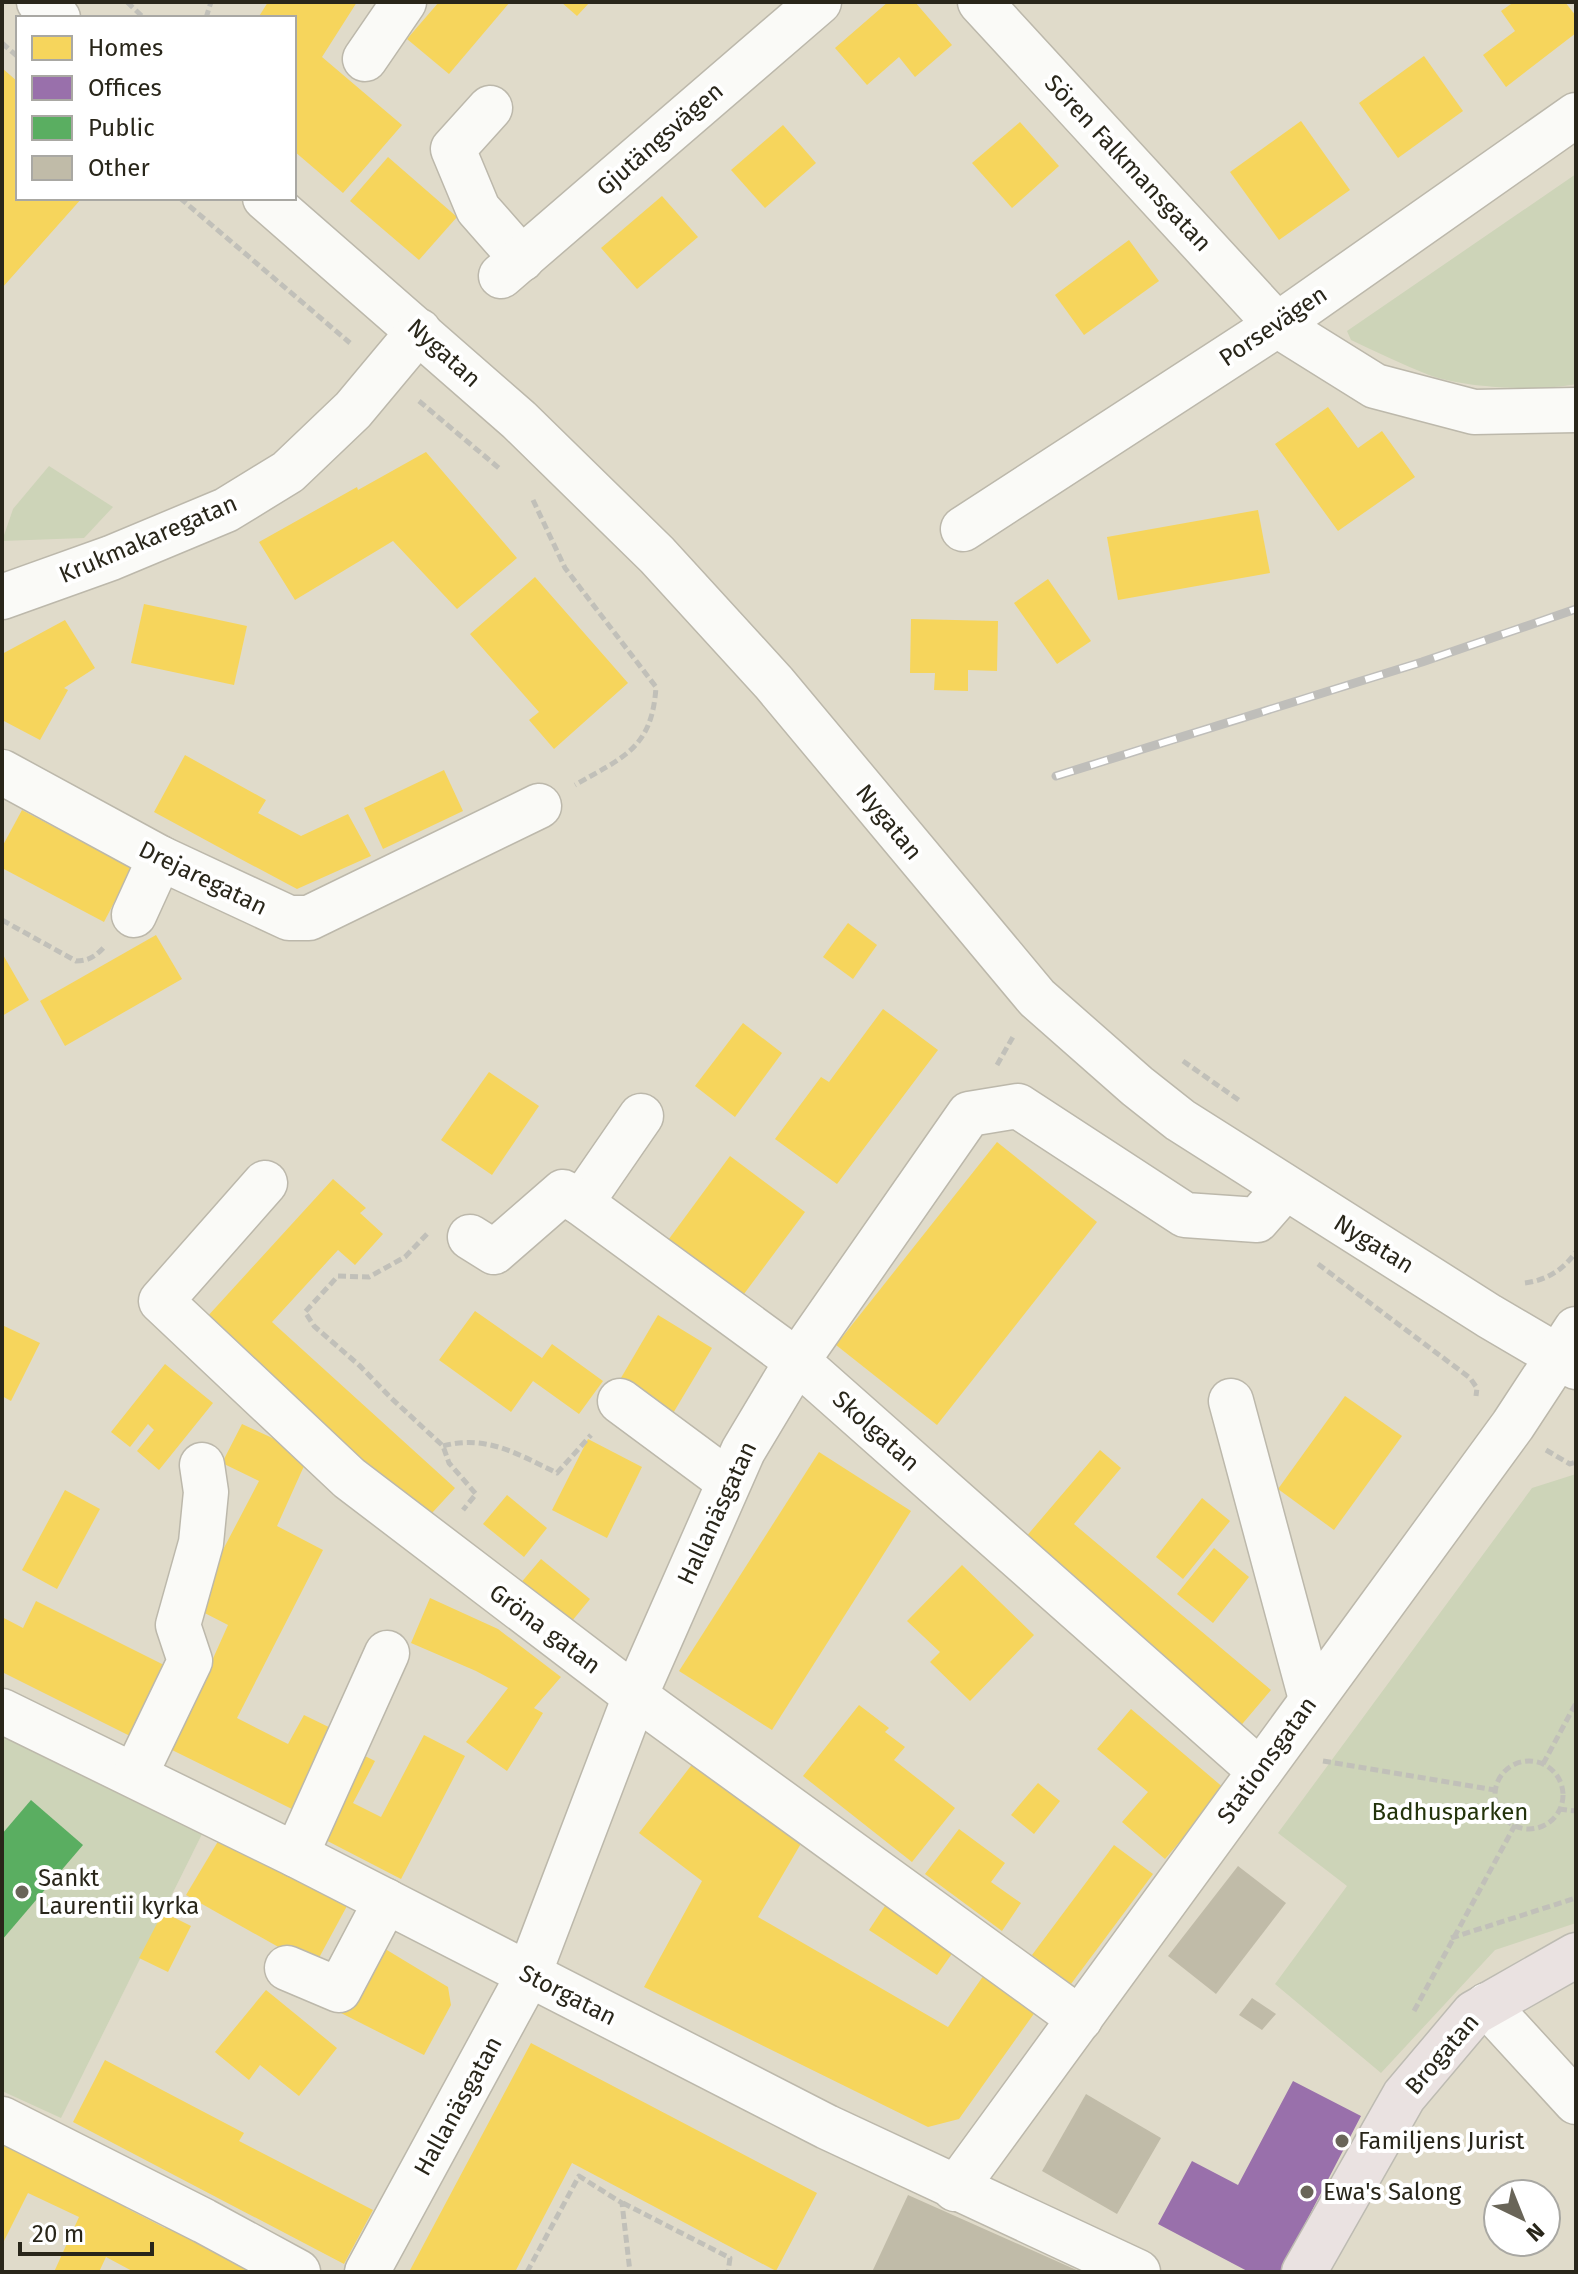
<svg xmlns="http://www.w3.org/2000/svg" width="1578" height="2274" viewBox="0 0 1578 2274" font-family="'Fira Sans',sans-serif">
<rect width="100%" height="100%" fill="#e0dbca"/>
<g fill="#cdd4b8">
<path d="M1576,174V384C1540,392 1464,388 1429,375C1403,365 1377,352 1351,340L1347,331Z"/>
<polygon points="49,466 113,507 84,538 2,541 13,509"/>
<polygon points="1576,1474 1576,1923 1495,1950 1381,2073 1275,1984 1347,1886 1278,1833 1532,1488"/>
<polygon points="2,1731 206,1826 61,2118 2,2091"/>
</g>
<g fill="#f6d55c">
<polygon points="268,2 357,2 322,57 402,125 343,193 294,151 294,18 258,18"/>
<polygon points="439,2 510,2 449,74 407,39"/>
<polygon points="561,2 590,2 577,16"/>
<polygon points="888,2 915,2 952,45 915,77 899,57 867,85 835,48"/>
<polygon points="1510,2 1565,2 1576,16 1576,33 1506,87 1483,55 1515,31 1501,11 1511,4"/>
<polygon points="1424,56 1463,111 1398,158 1359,103"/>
<polygon points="2,68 18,82 18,198 82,198 2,288"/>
<polygon points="1301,121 1350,190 1279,240 1230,172"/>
<polygon points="1020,122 1059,166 1012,208 972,163"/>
<polygon points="783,125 816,163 765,208 731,170"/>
<polygon points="388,157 457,217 419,260 350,201"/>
<polygon points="662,196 698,237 637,289 601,248"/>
<polygon points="1129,240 1159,281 1084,335 1055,295"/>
<polygon points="1328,407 1358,448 1382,431 1415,477 1338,531 1275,444"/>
<polygon points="426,452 517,558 457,609 393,541 295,600 259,542 357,487 358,490"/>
<polygon points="1258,510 1270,573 1118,600 1107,537"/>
<polygon points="535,577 628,683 554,749 529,720 539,712 470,634"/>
<polygon points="1048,579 1091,641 1057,664 1014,603"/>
<polygon points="144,604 247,626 234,685 131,663"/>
<polygon points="911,619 998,621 997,671 968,670 968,691 934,690 935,673 910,673"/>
<polygon points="65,620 95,668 64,688 68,690 40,740 2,720 2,654"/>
<polygon points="185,755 266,800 258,813 301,836 348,814 371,856 297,889 235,856 154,812"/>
<polygon points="444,770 463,811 383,849 364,808"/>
<polygon points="22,810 132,868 104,922 2,868 2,847"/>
<polygon points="848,923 877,945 853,979 823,957"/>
<polygon points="156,935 182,979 65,1046 40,1001"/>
<polygon points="2,953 29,1000 2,1016"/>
<polygon points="883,1009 938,1050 837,1184 775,1139 821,1077 829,1082"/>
<polygon points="743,1023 782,1053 735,1117 695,1086"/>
<polygon points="489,1072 539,1106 492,1175 441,1140"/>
<polygon points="997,1142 1097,1222 937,1425 836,1345"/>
<polygon points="730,1156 805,1212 738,1302 663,1247"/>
<polygon points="333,1179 366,1208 360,1213 383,1234 355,1265 338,1250 272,1322 455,1488 421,1525 196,1329"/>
<polygon points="475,1311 542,1358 552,1344 603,1381 579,1414 533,1381 511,1412 439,1360"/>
<polygon points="658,1315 712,1348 672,1415 618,1383"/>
<polygon points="2,1325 40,1343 11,1401 2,1396"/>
<polygon points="165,1364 213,1403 159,1470 137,1451 154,1430 148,1424 130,1447 111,1432"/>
<polygon points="1345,1396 1402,1436 1334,1530 1278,1489"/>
<polygon points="242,1424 309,1455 277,1526 323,1550 237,1718 288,1744 304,1715 343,1734 302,1814 172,1750 228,1625 193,1607 259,1481 222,1463"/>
<polygon points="588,1439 642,1467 607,1538 552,1510"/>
<polygon points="1100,1450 1121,1468 1074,1524 1271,1690 1238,1729 1019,1545"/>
<polygon points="819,1452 911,1511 772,1730 679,1671"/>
<polygon points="65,1490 100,1509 57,1589 22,1570"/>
<polygon points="507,1495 547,1528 524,1557 483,1524"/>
<polygon points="1202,1498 1230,1521 1183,1579 1156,1557"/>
<polygon points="1214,1548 1249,1577 1213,1623 1177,1594"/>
<polygon points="541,1559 590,1599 563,1632 514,1591"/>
<polygon points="962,1565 1034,1635 970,1701 930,1662 940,1652 907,1621"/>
<polygon points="430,1598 498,1629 561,1677 534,1708 543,1713 507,1771 466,1742 508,1688 476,1671 411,1643"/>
<polygon points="36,1601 174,1670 138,1740 2,1672 2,1617 23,1628"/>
<polygon points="859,1705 889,1728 885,1732 905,1747 894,1760 955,1808 912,1862 803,1776"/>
<polygon points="1131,1709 1225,1789 1165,1859 1122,1822 1148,1792 1097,1749"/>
<polygon points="424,1735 465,1756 401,1879 312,1833 355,1751 375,1761 353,1803 381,1817"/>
<polygon points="697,1758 806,1835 758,1917 948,2027 988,1969 1038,2008 959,2119 928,2127 644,1987 702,1881 639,1833"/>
<polygon points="1038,1783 1060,1801 1034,1834 1011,1815"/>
<polygon points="959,1829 1005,1863 991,1882 1021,1903 1002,1931 925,1874"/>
<polygon points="220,1838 347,1906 314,1967 186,1895"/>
<polygon points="1114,1845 1153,1874 1071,1984 1032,1955"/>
<polygon points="889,1900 958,1945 937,1975 869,1930"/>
<polygon points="163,1912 191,1926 168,1972 139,1958"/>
<polygon points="377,1944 448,1987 451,2005 424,2055 341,2013"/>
<polygon points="266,1990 337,2048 299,2096 260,2065 249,2080 215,2052"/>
<polygon points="531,2043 817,2193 776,2271 572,2163 515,2272 409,2272"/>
<polygon points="105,2060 244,2133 239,2141 373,2210 344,2264 73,2122"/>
<polygon points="2,2137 130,2197 126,2208 165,2228 171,2217 263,2272 134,2272 106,2257 99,2272 54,2272 79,2217 28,2193 2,2245"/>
</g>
<polygon fill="#9970ab" points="1293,2081 1361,2116 1280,2272 1249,2272 1158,2224 1192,2161 1238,2185"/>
<polygon fill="#5aae61" points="31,1800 83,1845 2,1940 2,1834"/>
<g fill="#c0bba8">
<polygon points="1238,1866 1286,1903 1216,1994 1168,1956"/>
<polygon points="1252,1998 1276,2014 1262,2030 1239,2015"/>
<polygon points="1086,2094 1161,2138 1117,2214 1042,2171"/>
<polygon points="908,2195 1081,2272 872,2272"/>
</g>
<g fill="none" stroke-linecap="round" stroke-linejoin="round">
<g stroke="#bcb8ab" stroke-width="47">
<g id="minor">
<polyline points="39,2 58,18"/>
<polyline points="980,2 1277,325 1375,386 1474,412 1576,410"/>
<polyline points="365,59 404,2"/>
<polyline points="490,108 453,149 478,209 522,259"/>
<polyline points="265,198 519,420 657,555 774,683 1037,998 1137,1086 1180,1120 1489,1316 1576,1367"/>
<polyline points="501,276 819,2"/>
<polyline points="963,529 1277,325 1576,115"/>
<polyline points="2,597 111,558 226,510 288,472 353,410 419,331"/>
<polyline points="2,772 160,858 289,918 309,918 539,806"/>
<polyline points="134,915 160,858"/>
<polyline points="265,1183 161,1301 349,1478 635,1696 1080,2019"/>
<polyline points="581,1203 641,1116"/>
<polyline points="470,1237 494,1252 563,1192 581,1203 797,1361 1260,1771"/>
<polyline points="620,1401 728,1481"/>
<polyline points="1231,1401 1311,1699"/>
<polyline points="2,1711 296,1855 827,2127 1138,2272"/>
<polyline points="135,1775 190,1661 178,1625 201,1543 206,1492 202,1465"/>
<polyline points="296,1855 387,1653"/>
<polyline points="287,1968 339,1990 386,1901"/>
<polyline points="1487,2005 1576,2102"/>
<polyline points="2,2119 204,2221 298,2272"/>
<polyline points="955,2189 1513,1425 1576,1329"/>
<polyline points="367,2272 529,1974 635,1696 743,1451 797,1361 969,1114 1018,1106 1185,1215 1257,1220 1285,1188"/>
</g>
</g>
<g stroke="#bdbbb2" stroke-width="47">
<polyline id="major" points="1304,2272 1404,2096 1474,2013 1576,1955"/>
</g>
<g stroke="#c1c0b9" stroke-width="5" stroke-dasharray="8 4" stroke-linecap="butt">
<polyline points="127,2 144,18"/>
<polyline points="206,18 211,2"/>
<polyline points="2,43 18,57"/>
<polyline points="180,198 350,343"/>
<polyline points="419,401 500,469"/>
<path d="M533,500L565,568L656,687C652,749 623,757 575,785"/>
<path d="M2,920L76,961C90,961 97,955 106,945"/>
<polyline points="1183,1061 1240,1101"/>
<polyline points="997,1065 1014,1035"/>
<polyline points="427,1234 405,1257 369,1277 338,1276 305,1312 314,1326 360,1366 390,1397 443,1446 449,1463 476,1494 463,1510"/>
<polyline points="1318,1264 1470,1378 1477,1388 1476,1396"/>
<path d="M1525,1283C1547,1280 1563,1270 1576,1252"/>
<path d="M443,1446C487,1434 519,1455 557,1473L591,1435"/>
<polyline points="1546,1450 1570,1464 1576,1462"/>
<polyline points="1323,1761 1495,1790"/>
<circle cx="1529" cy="1795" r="34"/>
<polyline points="1543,1764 1576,1703"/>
<polyline points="1559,1809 1576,1811"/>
<polyline points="1451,1938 1576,1898"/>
<polyline points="1414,2011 1515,1825"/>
<polyline points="623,2203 730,2258 728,2272"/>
<polyline points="527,2272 579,2176 622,2203 630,2272"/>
</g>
<use href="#minor" stroke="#fafaf7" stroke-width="44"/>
<use href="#major" stroke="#eae2e1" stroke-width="44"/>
<g stroke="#bfbeba" stroke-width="9">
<polyline id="rail" points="1056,776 1422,662 1576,609"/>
</g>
<use href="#rail" stroke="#fff" stroke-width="6" stroke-dasharray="18" stroke-linecap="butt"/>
</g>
<g fill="#696558" stroke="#fff" stroke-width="3">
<circle cx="22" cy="1892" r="8"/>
<circle cx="1342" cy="2141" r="8"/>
<circle cx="1307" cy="2192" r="8"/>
</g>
<g text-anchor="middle" stroke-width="8" stroke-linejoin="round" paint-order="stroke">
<g font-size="24" fill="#29261a" stroke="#fff">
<text transform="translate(660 139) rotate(-41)" y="8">Gjutängsvägen</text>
<text transform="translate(1128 163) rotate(47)" y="8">Sören Falkmansgatan</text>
<text transform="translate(1273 326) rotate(-34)" y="8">Porsevägen</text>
<text transform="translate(444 353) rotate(42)" y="8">Nygatan</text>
<text transform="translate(148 539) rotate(-23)" y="8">Krukmakaregatan</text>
<text transform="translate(889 822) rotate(51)" y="8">Nygatan</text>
<text transform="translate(203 878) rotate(26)" y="8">Drejaregatan</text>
<text transform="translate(1374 1244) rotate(32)" y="8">Nygatan</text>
<text transform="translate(876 1431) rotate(42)" y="8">Skolgatan</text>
<text transform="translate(717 1513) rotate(-65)" y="8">Hallanäsgatan</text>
<text transform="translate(545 1629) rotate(37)" y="8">Gröna gatan</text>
<text transform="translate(1267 1760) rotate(-54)" y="8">Stationsgatan</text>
<text transform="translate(568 1995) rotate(27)" y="8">Storgatan</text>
<text transform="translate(1442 2054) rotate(-49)" y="8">Brogatan</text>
<text transform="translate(458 2106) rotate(-61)" y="8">Hallanäsgatan</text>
</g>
<g font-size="24" fill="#23330b" stroke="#fff">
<text x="1450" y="1820">Badhusparken</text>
</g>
<g font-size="24" fill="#29261a" stroke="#fff" text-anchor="start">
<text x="38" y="1886">Sankt<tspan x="38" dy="28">Laurentii kyrka</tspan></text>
<text x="1358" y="2149">Familjens Jurist</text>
<text x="1323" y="2200">Ewa's Salong</text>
</g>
</g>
<rect width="1578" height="2274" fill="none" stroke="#29261a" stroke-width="8"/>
<rect x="16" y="16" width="280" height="184" fill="#ffffff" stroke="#a9a8a3" stroke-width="2"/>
<rect x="32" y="36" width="40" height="24" fill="#f6d55c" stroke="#a9a8a3" stroke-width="2"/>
<text x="88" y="56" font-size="24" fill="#29261a">Homes</text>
<rect x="32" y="76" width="40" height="24" fill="#9970ab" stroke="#a9a8a3" stroke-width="2"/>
<text x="88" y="96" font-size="24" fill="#29261a">Offices</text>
<rect x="32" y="116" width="40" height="24" fill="#5aae61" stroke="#a9a8a3" stroke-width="2"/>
<text x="88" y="136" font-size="24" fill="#29261a">Public</text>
<rect x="32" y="156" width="40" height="24" fill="#c0bba8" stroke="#a9a8a3" stroke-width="2"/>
<text x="88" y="176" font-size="24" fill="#29261a">Other</text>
<g transform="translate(1522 2218) rotate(137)"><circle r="38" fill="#ffffff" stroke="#a9a8a3" stroke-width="2"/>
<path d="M0-6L14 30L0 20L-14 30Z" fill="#696558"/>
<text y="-12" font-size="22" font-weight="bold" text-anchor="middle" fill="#29261a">N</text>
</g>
<path d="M20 2242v12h132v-12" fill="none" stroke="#29261a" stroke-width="4"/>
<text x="32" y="2242" font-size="24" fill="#29261a" stroke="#ffffff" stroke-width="6" paint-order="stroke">20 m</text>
</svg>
